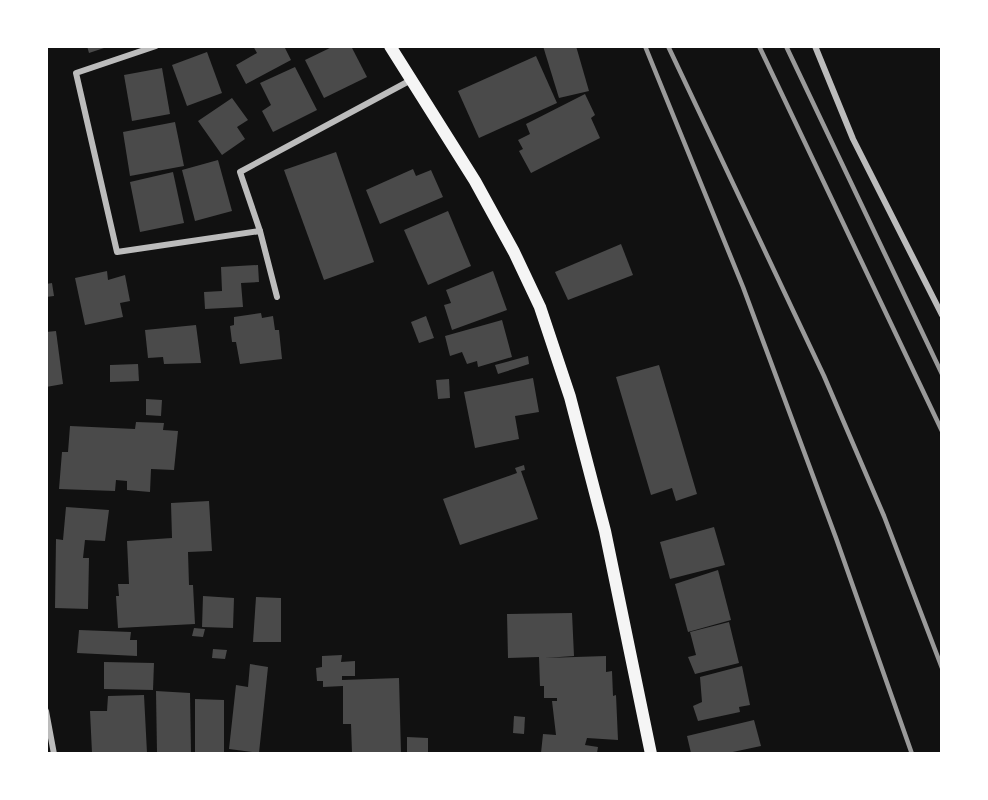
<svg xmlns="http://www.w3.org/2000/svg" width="988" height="800" viewBox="0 0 988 800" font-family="'IBM Plex Sans',sans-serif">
<rect width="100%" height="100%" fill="#111"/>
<g fill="#4a4a4a">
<polygon points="87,46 107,46 107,47 89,53"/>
<polygon points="253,46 284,46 291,60 246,84 236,65 257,53"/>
<polygon points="334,46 351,46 367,77 324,98 305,60"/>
<polygon points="543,46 576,46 589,91 559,98"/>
<polygon points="207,52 222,93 187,106 172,65"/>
<polygon points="536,56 557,103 479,138 458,91"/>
<polygon points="295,67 317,110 273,132 262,111 271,105 260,83"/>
<polygon points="162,68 170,114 132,121 124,75"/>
<polygon points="585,94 595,115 591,118 600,138 531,173 519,151 523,149 518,140 530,134 526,124"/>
<polygon points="232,98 248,120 237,127 245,139 222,155 198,121"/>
<polygon points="175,122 184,166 130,176 123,132"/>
<polygon points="336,152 374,262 324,280 284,170"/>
<polygon points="218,160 232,211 195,221 182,170"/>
<polygon points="413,169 416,176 431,170 443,197 380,224 366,190"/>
<polygon points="173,172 184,223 140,232 130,182"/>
<polygon points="448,211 471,266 428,285 404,230"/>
<polygon points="621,244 633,275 568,300 555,272"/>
<polygon points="258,265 259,282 241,283 243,307 205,309 204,292 222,291 221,267"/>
<polygon points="107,271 108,280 125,275 130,301 120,303 123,317 85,325 75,278"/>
<polygon points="493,271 507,310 452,330 444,305 451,303 446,290"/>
<polygon points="52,283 54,296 46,297 46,284"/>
<polygon points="261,313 262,318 273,316 275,330 279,330 282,359 240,364 236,342 232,342 230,326 234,325 234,317"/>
<polygon points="426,316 434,338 419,343 411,322"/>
<polygon points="502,320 512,357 478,367 477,361 467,364 462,352 450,356 445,336"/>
<polygon points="196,325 201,363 164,364 163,357 148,358 145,330"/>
<polygon points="56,331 63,384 46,387 46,332"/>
<polygon points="528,356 529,364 498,374 495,365"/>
<polygon points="138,364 139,381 110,382 110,365"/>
<polygon points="659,365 697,494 676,501 672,488 651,495 616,377"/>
<polygon points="533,378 539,412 515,416 519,439 475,448 464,392"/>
<polygon points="449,379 450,398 438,399 436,380"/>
<polygon points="146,399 162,400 161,416 146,415"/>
<polygon points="136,422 164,423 163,430 178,431 174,470 151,469 150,492 127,490 127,481 116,480 115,491 59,489 62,452 68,452 70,426 135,429"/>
<polygon points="524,465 525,470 521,471 538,519 460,545 443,499 517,473 515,468"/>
<polygon points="209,501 212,551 188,552 189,585 193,585 195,624 118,628 116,596 119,596 118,584 129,584 127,541 172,538 171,503"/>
<polygon points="66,507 109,510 105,541 85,540 83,558 89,558 88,609 55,608 56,539 63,540"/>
<polygon points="714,527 725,565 670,579 660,542"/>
<polygon points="718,570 731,620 688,632 675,584"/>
<polygon points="203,596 234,598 233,628 202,627"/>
<polygon points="256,597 281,598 281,642 253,642"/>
<polygon points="572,613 574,656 545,658 606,656 606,672 612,671 613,696 616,695 618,740 587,738 585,745 598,747 597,753 541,753 543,734 556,735 552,701 557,701 557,698 544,698 544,686 540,686 539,657 508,658 507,614"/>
<polygon points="729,622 739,663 695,674 688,657 696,655 690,632"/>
<polygon points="194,628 205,629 203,637 192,636"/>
<polygon points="79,630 131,632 130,640 137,640 137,656 77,653"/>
<polygon points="213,649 227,650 225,659 212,658"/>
<polygon points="342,655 341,662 355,661 355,676 342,676 342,680 399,678 401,753 352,753 351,724 343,724 343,686 323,687 323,681 317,681 316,668 322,667 322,656"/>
<polygon points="104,662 154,663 153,690 104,689"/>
<polygon points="250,664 268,667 259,753 229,749 236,685 248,687"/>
<polygon points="742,666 750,705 739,707 740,712 698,721 693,706 702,702 700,677"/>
<polygon points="156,691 190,693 191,753 157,753"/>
<polygon points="144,695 147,753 92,753 90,711 107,711 108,696"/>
<polygon points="195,699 224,700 224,753 195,753"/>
<polygon points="514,716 525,717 524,734 513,733"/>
<polygon points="754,720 761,746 728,753 691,753 687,736"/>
<polygon points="407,737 428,738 428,753 407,753"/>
</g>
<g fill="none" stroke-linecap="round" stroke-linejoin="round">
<g stroke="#bcbcbc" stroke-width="6">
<polyline points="156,46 76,73 117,252 260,231"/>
<polyline points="815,46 853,139 942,315"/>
<polyline points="277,297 260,231 240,172 411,80"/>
<polyline points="46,711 54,754"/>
</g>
<polyline stroke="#f5f5f5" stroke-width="12" points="390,46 475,181 514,252 540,307 570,397 605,531 651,754"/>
<g stroke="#9a9a9a" stroke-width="4.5">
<polyline points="645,46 743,287 836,538 912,754"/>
<polyline points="668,46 824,376 884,516 942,668"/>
<polyline points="759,46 942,431"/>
<polyline points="786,46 942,374"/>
</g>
</g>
<rect width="988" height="800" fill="none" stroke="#ffffff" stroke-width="96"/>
</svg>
